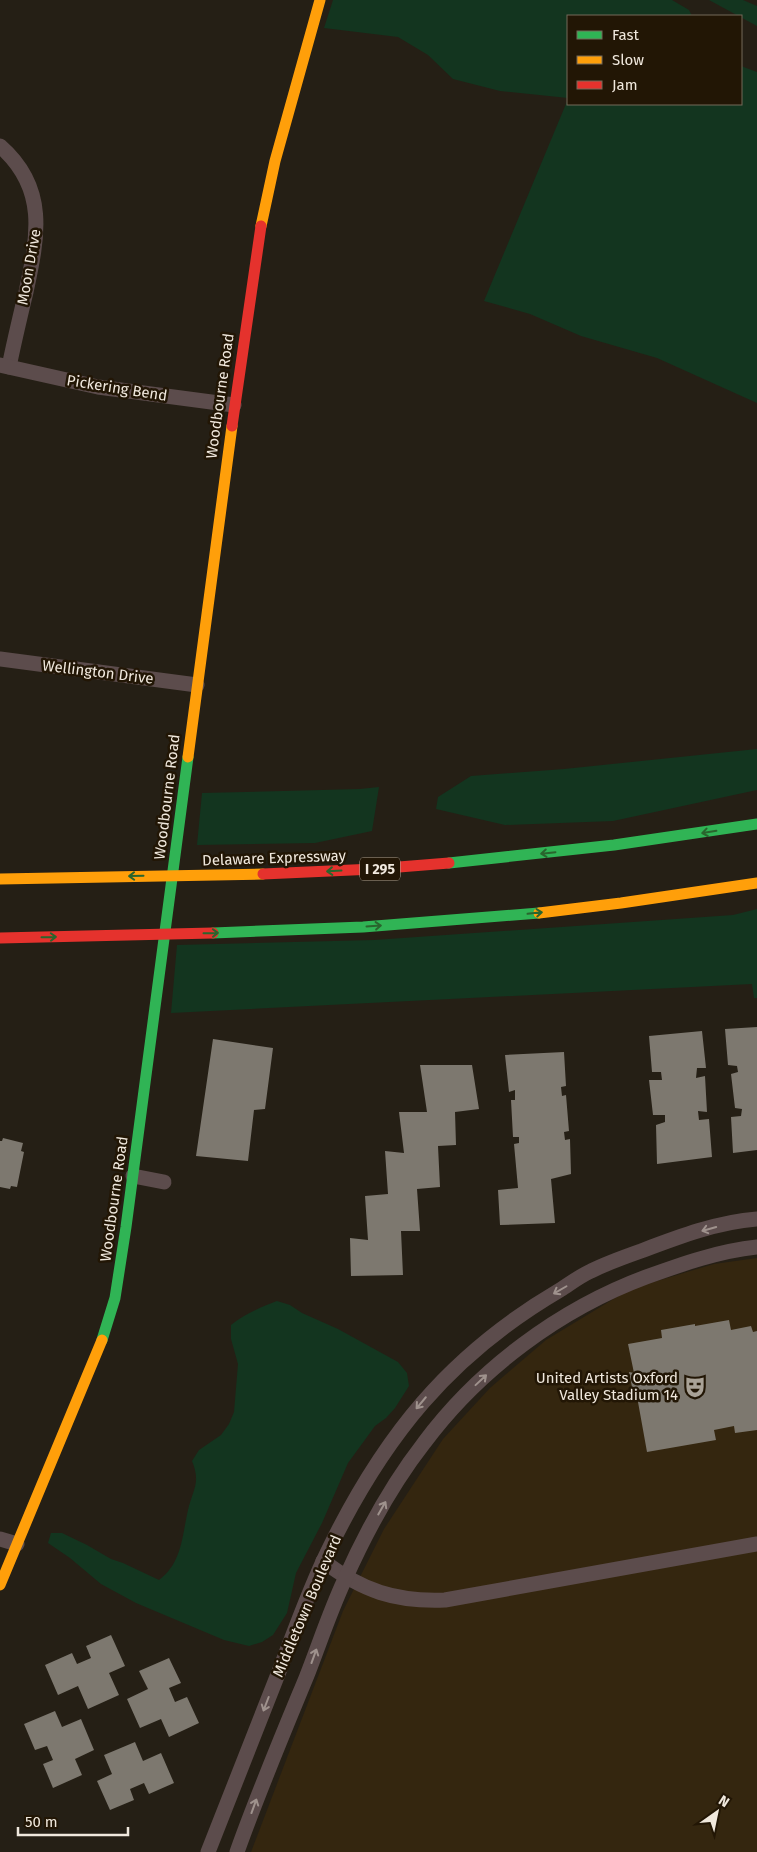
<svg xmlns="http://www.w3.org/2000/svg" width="757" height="1852" viewBox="0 0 757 1852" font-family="'Fira Sans',sans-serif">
<rect width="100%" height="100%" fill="#251f15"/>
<polygon fill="#34260f" points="757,1258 757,1852 251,1852 343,1611 384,1529 443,1439 490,1388 546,1340 630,1289 714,1264"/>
<g fill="#13351f">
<polygon points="333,0 672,0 689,10 692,16 568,16 568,98 500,91 453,79 428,55 398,37 324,28"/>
<polygon points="709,0 743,0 757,6 757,26"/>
<polygon points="741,66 757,72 757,403 657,358 581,336 530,314 484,301 568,99 568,104 741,104"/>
<polygon points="757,749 757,790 613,821 505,825 436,809 438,797 471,776 564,769"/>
<polygon points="379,787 372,831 315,843 197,845 202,793 360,789"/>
<polygon points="757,909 757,998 754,998 752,984 171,1013 177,945 374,940 733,915"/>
<path d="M277,1301L290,1305L302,1313L338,1329L398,1362L407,1373L409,1386L395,1408L386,1418L375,1426L348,1463L322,1523L296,1573L287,1613L273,1635L262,1642L249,1646L224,1640L136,1603L101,1584L70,1558L48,1543L51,1533H62L87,1545L111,1559L123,1563L159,1580C182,1563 182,1536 188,1510C193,1489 201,1483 192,1461L199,1450L221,1435L229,1424L234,1412L238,1364L231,1339V1325C245,1314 261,1307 277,1301Z"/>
</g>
<g fill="#7d786f">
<polygon points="757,1027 757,1150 733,1153 731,1117 741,1116 742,1109 735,1108 731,1074 738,1072 737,1066 728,1065 725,1029"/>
<polygon points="702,1031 706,1068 697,1068 696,1078 705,1076 707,1112 698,1111 699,1120 709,1119 712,1157 657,1164 656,1125 665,1122 665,1115 653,1115 649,1080 662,1080 661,1072 652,1072 649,1036"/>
<polygon points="213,1039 273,1048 265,1109 254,1110 248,1161 196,1156"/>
<polygon points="564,1052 566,1086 561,1087 562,1096 566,1095 569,1131 564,1132 565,1140 570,1139 571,1174 551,1179 555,1223 500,1225 498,1190 518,1188 514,1144 519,1143 519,1137 513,1137 511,1100 515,1100 515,1090 509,1092 505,1055"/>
<polygon points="420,1065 472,1065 479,1109 455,1112 456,1145 438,1146 440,1187 417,1189 420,1231 401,1231 403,1275 351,1276 350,1238 368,1240 365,1196 388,1194 385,1151 404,1153 399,1112 427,1112"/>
<polygon points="3,1138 23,1143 21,1151 24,1152 17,1187 11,1186 10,1189 0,1187 0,1141 2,1141"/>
<polygon points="729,1320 731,1330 751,1326 753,1332 757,1331 757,1430 735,1433 734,1426 714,1430 716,1440 647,1452 638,1402 635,1402 629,1372 634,1373 628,1344 662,1338 661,1330 695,1324 695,1326"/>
<polygon points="111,1635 125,1666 109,1673 119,1695 88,1709 78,1686 58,1695 45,1665 72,1653 77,1664 91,1658 86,1646"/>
<polygon points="169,1658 181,1683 169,1688 175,1702 187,1697 199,1723 169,1737 161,1719 140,1728 127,1699 148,1689 139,1671"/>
<polygon points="55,1711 62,1727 81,1719 94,1750 75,1759 82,1775 53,1788 43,1764 53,1760 47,1746 35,1750 24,1724"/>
<polygon points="135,1742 143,1761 161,1753 174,1783 149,1794 144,1783 130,1789 134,1800 110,1810 97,1781 112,1774 104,1755"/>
</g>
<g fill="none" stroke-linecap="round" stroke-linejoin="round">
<g stroke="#5c4c4c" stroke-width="15">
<path d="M0,146C48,188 38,236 26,292C20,317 14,342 9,367"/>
<polyline points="0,365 98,387 234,405"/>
<polyline points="0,659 197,685"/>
<polyline points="133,1176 164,1182"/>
<polyline points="0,1539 17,1544"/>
<path d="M323,1561C363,1591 395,1602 445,1600L757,1544"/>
<path d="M208,1852C232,1791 256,1730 280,1669C295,1630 309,1590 327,1553C383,1437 449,1355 560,1290C571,1283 580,1276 591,1271C607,1263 624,1257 641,1251C678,1237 717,1222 757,1219"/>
<path d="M237,1852C258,1793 282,1736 306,1678C319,1645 330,1611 345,1579C366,1532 392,1484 424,1443C479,1369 560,1309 646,1277C682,1264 719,1251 757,1247"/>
</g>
<g stroke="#30b455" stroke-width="11">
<polyline points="449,863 614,845 757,824"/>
<polyline points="213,933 363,927 539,913"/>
<polyline points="102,1340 115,1298 126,1227 188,757"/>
</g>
<g stroke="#ff9f0a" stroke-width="11">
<polyline points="261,226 275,161 320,0"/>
<polyline points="188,757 232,426"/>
<polyline points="0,879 263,874"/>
<polyline points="539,913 621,903 757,883"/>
<polyline points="0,1585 102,1340"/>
</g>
<g stroke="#e5322d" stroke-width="11">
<polyline points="232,426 261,226"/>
<polyline points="263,874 374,869 449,863"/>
<polyline points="0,938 213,933"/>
</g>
</g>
<defs><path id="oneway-shaft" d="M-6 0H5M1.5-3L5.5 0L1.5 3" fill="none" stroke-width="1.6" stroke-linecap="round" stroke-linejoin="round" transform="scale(1.25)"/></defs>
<g stroke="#29652d">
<use href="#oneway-shaft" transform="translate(709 832) rotate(171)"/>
<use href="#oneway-shaft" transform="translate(548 853) rotate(174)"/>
<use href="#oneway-shaft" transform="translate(334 871) rotate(177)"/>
<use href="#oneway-shaft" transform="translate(136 876) rotate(179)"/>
<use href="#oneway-shaft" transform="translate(535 913) rotate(-6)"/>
<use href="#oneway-shaft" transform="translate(374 926) rotate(-4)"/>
<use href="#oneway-shaft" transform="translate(211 933) rotate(-1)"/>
<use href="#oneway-shaft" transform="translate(49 937) rotate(-1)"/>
</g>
<g stroke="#9f928d">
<use href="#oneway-shaft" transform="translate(709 1229) rotate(164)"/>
<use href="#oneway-shaft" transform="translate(560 1290) rotate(150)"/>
<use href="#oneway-shaft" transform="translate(481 1380) rotate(-43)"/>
<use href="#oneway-shaft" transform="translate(421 1403) rotate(130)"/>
<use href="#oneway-shaft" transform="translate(382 1508) rotate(-60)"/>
<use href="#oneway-shaft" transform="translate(314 1656) rotate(-70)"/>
<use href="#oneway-shaft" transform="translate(266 1704) rotate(111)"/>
<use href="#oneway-shaft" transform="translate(254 1806) rotate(-70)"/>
</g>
<defs>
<g id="theatre-bare" transform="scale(1.725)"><path d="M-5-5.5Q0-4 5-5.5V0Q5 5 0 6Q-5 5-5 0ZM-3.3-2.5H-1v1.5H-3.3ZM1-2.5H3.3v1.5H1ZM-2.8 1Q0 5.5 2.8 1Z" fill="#a9a297" stroke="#221605" stroke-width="2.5" paint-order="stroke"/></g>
</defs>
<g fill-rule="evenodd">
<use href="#theatre-bare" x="695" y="1387"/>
</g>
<g text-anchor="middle" stroke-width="5" stroke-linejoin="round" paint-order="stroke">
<rect fill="#221605" stroke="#b2a99c" stroke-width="1" x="360" y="857.5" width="40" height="23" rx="4"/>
<g font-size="14" font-weight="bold" fill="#f0e8dd">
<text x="380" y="874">I 295</text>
</g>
<g font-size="15" fill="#f0e8dd" stroke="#221605">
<text transform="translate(29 267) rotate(-80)" y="5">Moon Drive</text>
<text transform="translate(117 388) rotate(9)" y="5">Pickering Bend</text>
<text transform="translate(220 396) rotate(-82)" y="5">Woodbourne Road</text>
<text transform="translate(98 672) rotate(7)" y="5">Wellington Drive</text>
<text transform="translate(167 797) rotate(-83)" y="5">Woodbourne Road</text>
<text transform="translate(274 858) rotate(-2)" y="5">Delaware Expressway</text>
<text transform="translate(114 1199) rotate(-82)" y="5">Woodbourne Road</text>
<text transform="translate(307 1606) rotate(-67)" y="5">Middletown Boulevard</text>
</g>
<g font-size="15" fill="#f0e8dd" stroke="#221605" text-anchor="end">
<text x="678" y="1383">United Artists Oxford<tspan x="678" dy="17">Valley Stadium 14</tspan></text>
</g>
</g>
<rect x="567" y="15" width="175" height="90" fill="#221605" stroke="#746a5b"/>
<rect x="577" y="31" width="25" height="8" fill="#30b455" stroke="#746a5b"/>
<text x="612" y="40" font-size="15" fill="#f0e8dd">Fast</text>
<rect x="577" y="56" width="25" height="8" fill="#ff9f0a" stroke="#746a5b"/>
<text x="612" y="65" font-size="15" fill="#f0e8dd">Slow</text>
<rect x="577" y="81" width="25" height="8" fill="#e5322d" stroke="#746a5b"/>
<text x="612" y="90" font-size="15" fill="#f0e8dd">Jam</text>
<g transform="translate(717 1812) rotate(33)" stroke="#221605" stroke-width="4" paint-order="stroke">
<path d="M0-4L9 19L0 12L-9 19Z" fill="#f0e8dd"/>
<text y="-8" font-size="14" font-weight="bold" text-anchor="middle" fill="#f0e8dd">N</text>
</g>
<path d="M18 1827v8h110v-8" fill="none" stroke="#f0e8dd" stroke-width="2.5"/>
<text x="25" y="1827" font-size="15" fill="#f0e8dd" stroke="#221605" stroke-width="4" paint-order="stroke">50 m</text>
</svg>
